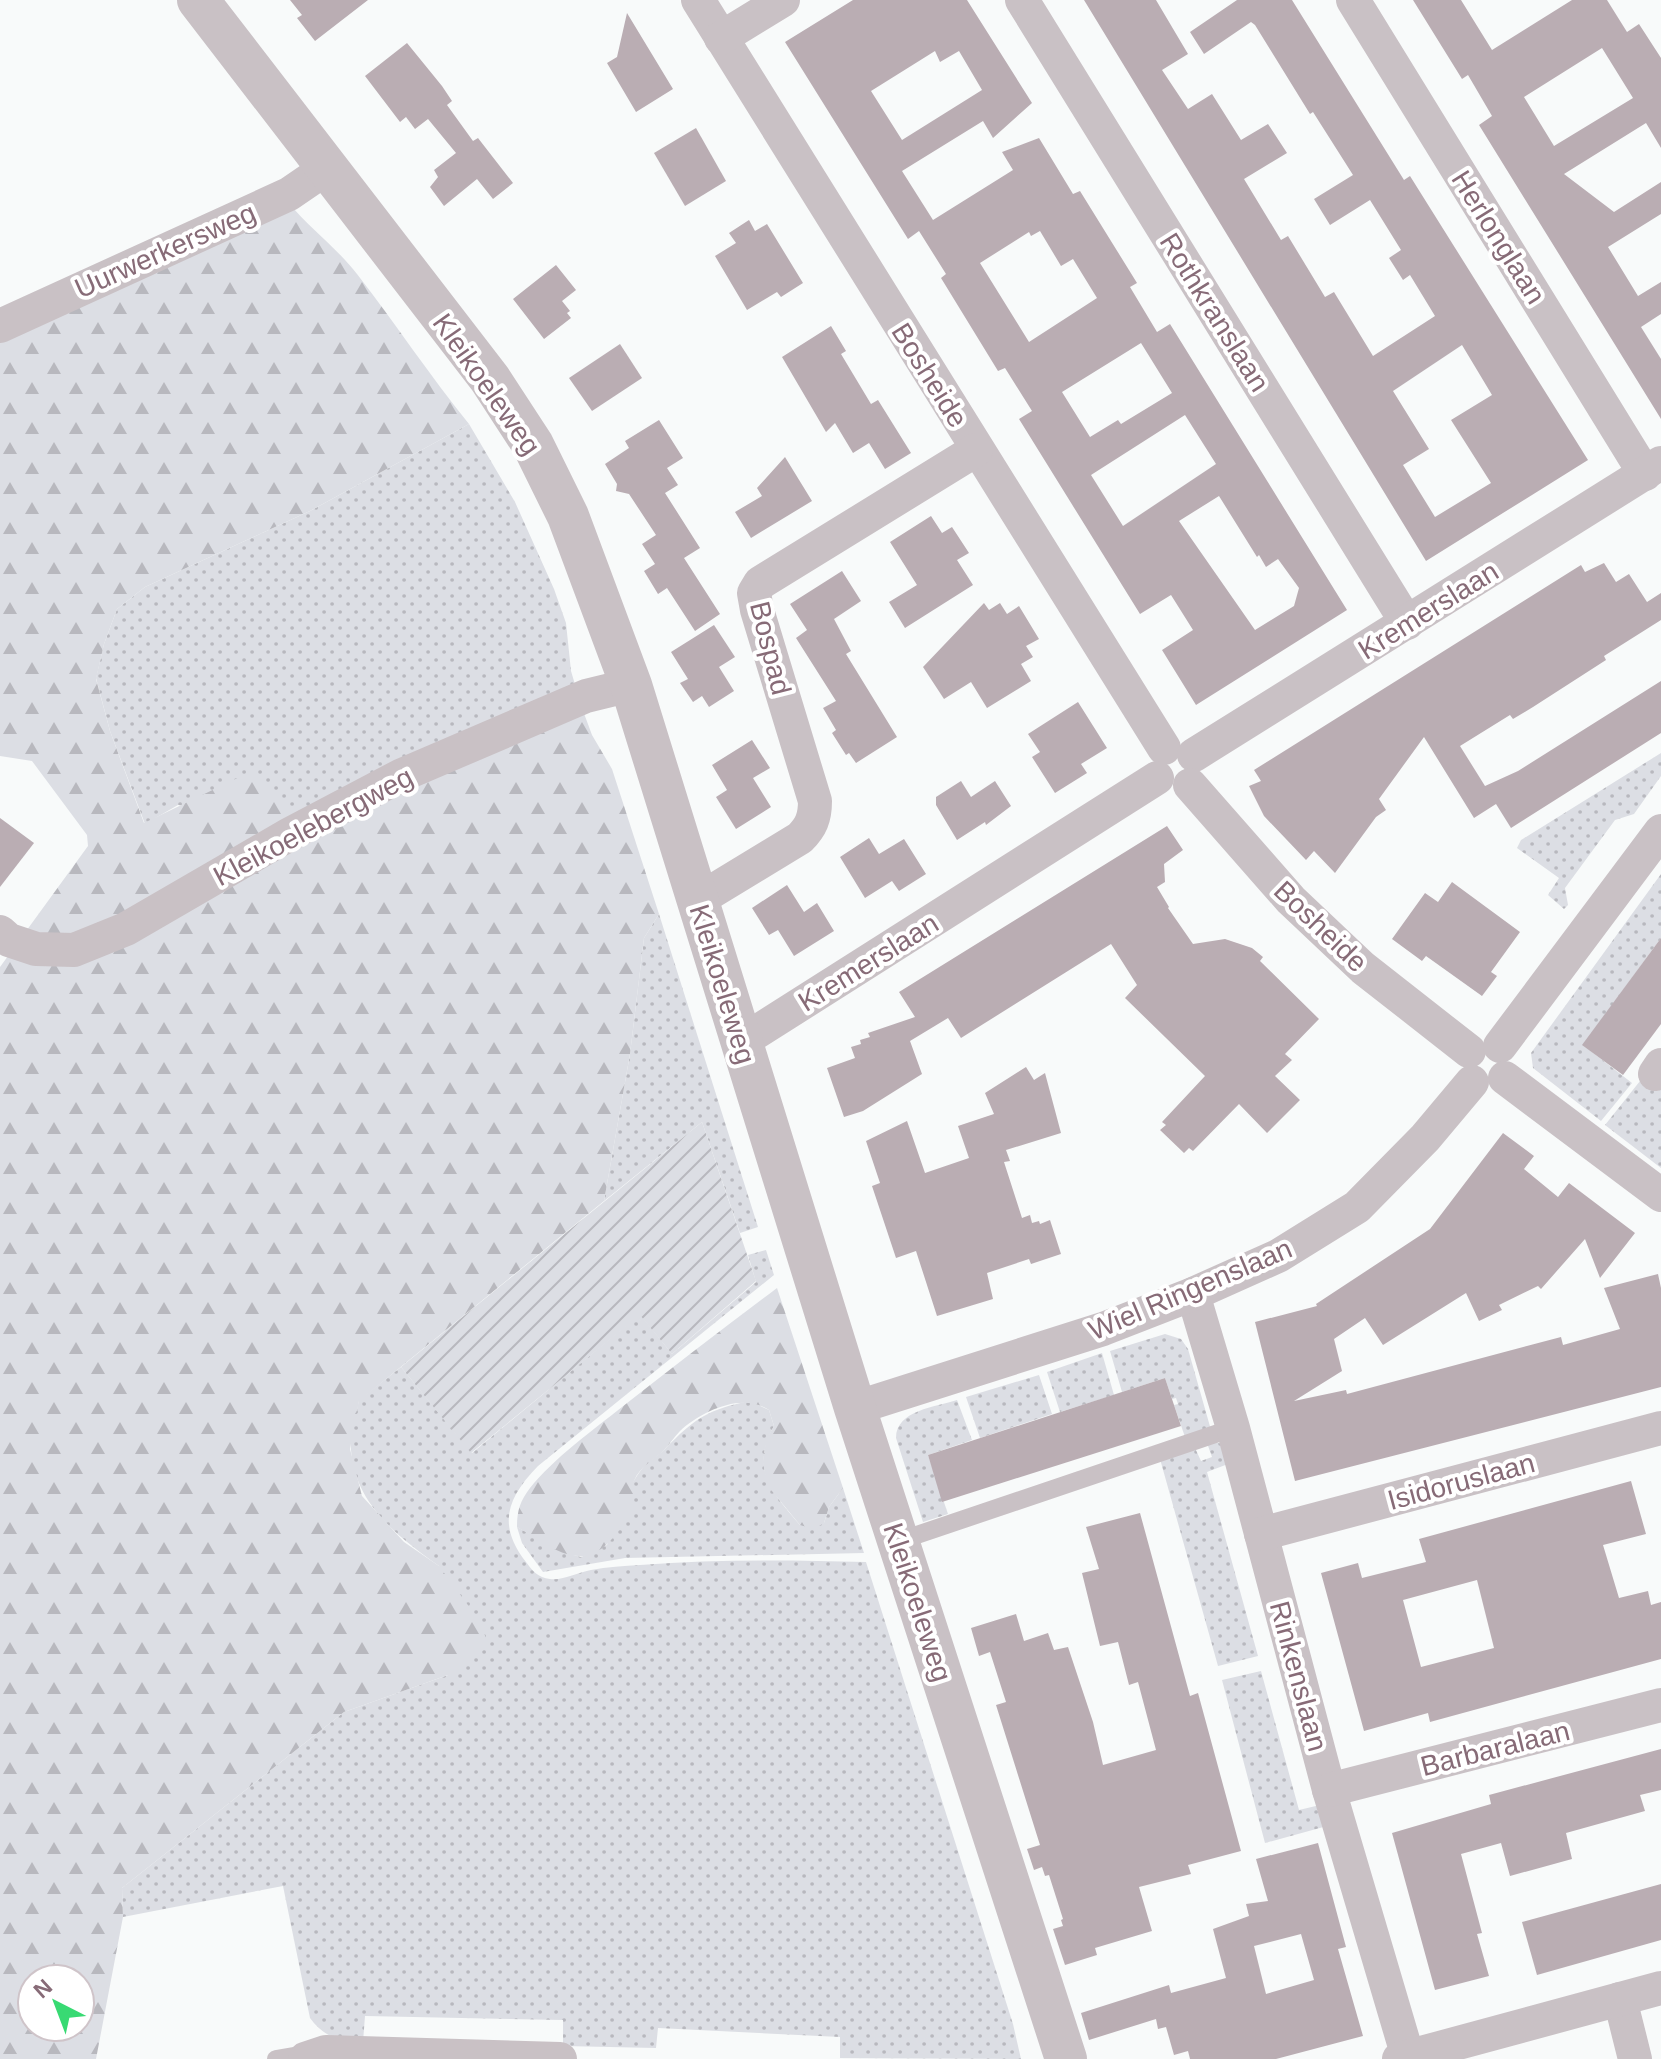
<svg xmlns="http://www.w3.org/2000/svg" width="1661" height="2059" viewBox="0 0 1661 2059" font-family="Helvetica,sans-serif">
<defs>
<pattern id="grass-dots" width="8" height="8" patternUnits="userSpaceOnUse" patternTransform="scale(2)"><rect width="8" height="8" fill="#dcdee4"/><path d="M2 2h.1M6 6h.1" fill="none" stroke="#b8b8be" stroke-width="1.8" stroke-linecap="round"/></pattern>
<pattern id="forest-firs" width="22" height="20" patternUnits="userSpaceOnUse" patternTransform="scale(2)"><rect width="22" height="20" fill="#dcdee4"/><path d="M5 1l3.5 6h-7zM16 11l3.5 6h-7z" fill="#b8b8be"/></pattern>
<pattern id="garden-furrows" width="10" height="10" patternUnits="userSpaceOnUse" patternTransform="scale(2)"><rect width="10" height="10" fill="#dcdee4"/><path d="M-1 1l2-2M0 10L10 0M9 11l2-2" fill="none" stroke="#b8b8be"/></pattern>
</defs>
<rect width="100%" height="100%" fill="#f8fafa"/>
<g fill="url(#grass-dots)">
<polygon points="469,424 515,502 554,589 566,623 571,671 582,708 297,822 178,805 145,824 110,731 96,678 104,644 117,609 145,587 310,511"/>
<polygon points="1661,753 1661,776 1634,814 1615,820 1565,888 1568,905 1564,909 1548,895 1559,878 1517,848 1521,840"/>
<polygon points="1661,874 1661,938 1583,1045 1632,1083 1601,1121 1533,1068 1531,1053"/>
<polygon points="659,914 758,1227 740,1233 702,1122 604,1201 630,1054 644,938"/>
<polygon points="1640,1081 1658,1091 1661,1087 1661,1168 1605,1125"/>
<path d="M766,1250L774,1275L538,1466C507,1498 497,1525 526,1562C532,1570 538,1578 550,1579C562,1581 579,1572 591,1570C607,1567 624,1566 640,1565C715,1559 791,1560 866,1562L1013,2024L1021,2059L840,2058V2037L658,2028L656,2048L563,2046V2020L365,2016L363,2042C339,2041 325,2038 310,2018L283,1886L123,1917L122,1888L344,1712L448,1675L439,1566C398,1537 355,1504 351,1450C349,1435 356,1416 359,1400L401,1367L472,1453L640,1314L672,1354L756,1282L748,1255Z"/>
<polygon points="1165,1334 1181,1339 1188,1349 1211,1430 1185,1437 1174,1405 1178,1404 1176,1398 1172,1399 1165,1378 1122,1392 1110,1351"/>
<polygon points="1102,1353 1114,1395 1060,1412 1047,1372"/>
<polygon points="1039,1375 1052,1414 980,1438 966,1397"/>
<path d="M957,1400L972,1440L928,1455L948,1514L923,1522L896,1438C896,1410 936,1407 957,1400Z"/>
<path d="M750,1401L769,1410L774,1426C750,1470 772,1492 800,1525L824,1523L829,1507L843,1488L864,1553L625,1558L543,1572L522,1543L517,1527L566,1553L581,1557L607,1545C617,1520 625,1491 641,1470C647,1461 657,1457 665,1449C694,1419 708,1409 750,1401Z"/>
<polygon points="1214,1441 1224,1445 1228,1464 1207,1472 1258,1656 1218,1666 1160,1459 1195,1448 1201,1461 1212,1457 1207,1443"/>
<polygon points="1261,1671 1299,1810 1320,1805 1327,1826 1265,1843 1222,1680"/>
</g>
<g fill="url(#forest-firs)" fill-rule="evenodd">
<path d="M288,202C309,228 336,247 357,274C395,323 430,376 469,424L310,511L145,587L117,609L104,644L96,679L110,731L144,823L250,772L298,822L582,708L592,735L612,769L659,914L644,938L630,1054L604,1201L359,1401L350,1449L362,1496L404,1542L439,1566L479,1620L489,1646L448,1675L344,1712L122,1888L123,1917L96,2059H0V967L88,846L87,835L32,761L0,756V336ZM32,1979H80V2027H32Z"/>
<path d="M777,1288L843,1488L829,1507L824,1523L814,1529L800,1525L767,1485L763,1462L766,1440L774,1426L769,1410C742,1392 702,1411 680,1431C674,1437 670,1444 664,1450C653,1461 640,1466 634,1481C631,1488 636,1497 633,1504C625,1525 603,1559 578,1556C557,1555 535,1537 517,1527C517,1511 520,1501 530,1488C552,1460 594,1429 622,1407C673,1367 725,1327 777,1288Z"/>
</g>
<polygon fill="url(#garden-furrows)" points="702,1122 756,1281 672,1354 640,1315 471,1453 401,1367"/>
<g fill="#baadb3" fill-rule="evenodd">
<polygon points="290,0 368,0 315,41 297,18 302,15"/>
<path d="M853,0H967L1032,103L993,138L983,121L902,171L933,220L1013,170L1002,152L1039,138L1073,194L1080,191L1137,283L1130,287L1157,332L1170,324L1347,610L1196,705L1162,650L1193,630L1171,595L1140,614L1019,419L1032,411L1005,368L998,371L941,278L946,274L919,231L908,239L785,42ZM935,51L940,62L959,51L982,90L902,140L871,91ZM1040,231L1061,266L1073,259L1097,298L1029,342L980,263L1029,232L1031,236ZM1141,343L1172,393L1121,424L1118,420L1090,437L1062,392ZM1185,415L1216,464L1123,526L1091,475ZM1219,496L1257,557L1259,555L1266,567L1278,559L1299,588L1294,606L1255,630L1179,521Z"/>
<path d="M1084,0H1156L1188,54L1162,70L1188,109L1212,94L1241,140L1268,124L1287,153L1244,179L1281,240L1288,236L1325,297L1334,292L1373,356L1435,316L1410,275L1403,280L1389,258L1401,250L1370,200L1330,225L1314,199L1353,175L1313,112L1310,114L1255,25L1251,22L1204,54L1190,32L1237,0H1292L1404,180L1410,176L1588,460L1426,561ZM1462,345L1492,395L1451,420L1491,483L1435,517L1403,465L1429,449L1393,391Z"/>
<path d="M1413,0H1461L1492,50L1572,0H1607L1627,32L1639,24L1661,58V148L1646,123L1564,174L1614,212L1661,182V214L1608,247L1638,296L1661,282V314L1641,327L1661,359V419L1479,125L1492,116L1468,75L1462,79ZM1602,48L1633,98L1554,146L1524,97Z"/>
<polygon points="627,13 673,89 636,112 607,63 617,57"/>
<polygon points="407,43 442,86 452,101 447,105 473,141 478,138 513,183 493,199 477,179 444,206 430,187 438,177 434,170 456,153 428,119 415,129 406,117 400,122 365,76"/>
<polygon points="696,128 726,181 685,206 654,153"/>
<polygon points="749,220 755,231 767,224 803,283 781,297 777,292 747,310 715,256 736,243 729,233"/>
<polygon points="556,265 576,290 562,301 570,311 567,313 571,318 544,339 513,299"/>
<polygon points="831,326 846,351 841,354 871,404 878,400 911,453 885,469 869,443 853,453 835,423 826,432 782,357"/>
<polygon points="620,344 642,378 592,411 569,378"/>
<polygon points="659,420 683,458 667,468 678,485 665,493 700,548 684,558 720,614 695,631 667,588 658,594 644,571 655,564 642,544 656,535 629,494 616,491 617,484 605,464 629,448 625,441"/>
<polygon points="785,457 812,501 751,538 735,512 762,496 757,488"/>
<polygon points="931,516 942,533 952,527 969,553 957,560 973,585 905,628 889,602 917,585 890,542"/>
<polygon points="1604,563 1616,582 1629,574 1647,602 1661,593 1661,620 1604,656 1606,660 1533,707 1513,719 1510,715 1460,746 1485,786 1518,771 1661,681 1661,733 1511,828 1496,804 1474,818 1424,737 1379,799 1386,810 1376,817 1335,873 1314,851 1306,860 1264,816 1249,786 1261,781 1254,770 1581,565 1585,572"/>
<polygon points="842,571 861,601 834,619 851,651 846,654 897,737 856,763 849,753 846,755 832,733 836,730 823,708 836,701 796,638 807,630 790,604"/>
<polygon points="984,603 989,610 1000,603 1007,614 1019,606 1039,639 1026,646 1033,657 1021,664 1031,681 987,708 971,682 944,699 923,667"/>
<polygon points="714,625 735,657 719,667 734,691 709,707 702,696 693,702 680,683 688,679 671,652"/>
<polygon points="1078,702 1107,748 1081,764 1087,773 1055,793 1032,757 1040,752 1028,734"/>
<polygon points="752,740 770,768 753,778 771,807 736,829 716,797 727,790 712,765"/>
<polygon points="961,781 971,797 995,781 1011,806 986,825 985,822 957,840 936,805 936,797"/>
<polygon points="0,818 34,843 0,887"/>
<polygon points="1167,826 1183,850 1164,864 1165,882 1157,887 1169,907 1168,908 1193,944 1225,939 1252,948 1263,957 1260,961 1319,1019 1285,1054 1292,1060 1275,1076 1300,1100 1267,1133 1239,1104 1193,1151 1189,1148 1184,1153 1160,1130 1166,1125 1162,1122 1205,1076 1125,998 1137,985 1111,944 961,1038 948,1018 910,1041 922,1074 863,1111 844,1117 827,1068 855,1058 851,1047 861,1044 860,1040 870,1037 868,1033 915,1017 899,992"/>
<polygon points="869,838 879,854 904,839 926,874 899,891 892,881 865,898 840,857"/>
<polygon points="1452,882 1520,932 1491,972 1497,976 1482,996 1426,956 1422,961 1392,939 1425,893 1438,902"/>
<polygon points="787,885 804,912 817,903 834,931 794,956 778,930 769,935 752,908"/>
<polygon points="1661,938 1661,1024 1623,1075 1582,1045"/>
<polygon points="1026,1067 1034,1080 1045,1073 1061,1133 1006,1150 1010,1161 1004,1162 1022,1218 1030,1215 1032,1223 1039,1221 1040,1224 1050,1220 1061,1254 1031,1264 1029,1259 987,1273 993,1299 937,1316 916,1251 896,1258 872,1186 880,1183 866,1141 907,1121 925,1173 969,1158 958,1126 994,1114 985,1093"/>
<polygon points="1503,1133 1534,1156 1524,1169 1558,1197 1569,1183 1635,1233 1600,1278 1585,1239 1541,1289 1538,1286 1499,1305 1502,1310 1479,1321 1466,1293 1383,1345 1365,1318 1334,1339 1342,1371 1294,1401 1346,1390 1347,1394 1561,1337 1563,1345 1620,1329 1604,1288 1658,1274 1661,1288 1661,1387 1295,1481 1255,1322 1317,1306 1316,1304 1430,1229"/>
<polygon points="1165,1378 1181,1426 942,1502 928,1455"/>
<path d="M1631,1481L1646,1534L1603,1545L1619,1598L1648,1591L1651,1605L1661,1602V1659L1430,1722L1428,1713L1364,1731L1321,1573L1358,1563L1362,1578L1426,1562L1419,1539ZM1477,1580L1494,1648L1421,1667L1403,1600Z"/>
<polygon points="1140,1513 1190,1696 1198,1693 1241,1851 1188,1865 1191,1874 1139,1887 1152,1931 1095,1948 1097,1955 1065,1965 1053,1929 1063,1926 1061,1920 1063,1919 1049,1875 1045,1876 1042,1867 1034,1870 1027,1849 1040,1845 996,1705 1006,1702 990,1652 979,1656 971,1628 1016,1614 1024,1641 1048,1633 1054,1650 1068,1647 1093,1722 1103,1765 1156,1750 1138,1682 1129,1685 1118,1642 1100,1646 1082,1573 1099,1569 1086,1527"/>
<polygon points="1661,1749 1661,1790 1640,1795 1645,1811 1566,1833 1572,1859 1510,1876 1501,1843 1461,1854 1482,1933 1477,1934 1489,1976 1435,1990 1392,1833 1491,1804 1489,1795"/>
<path d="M1318,1843L1346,1947L1338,1949L1363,2036L1276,2059H1190L1188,2051L1174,2055L1166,2027L1158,2029L1156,2019L1089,2040L1081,2013L1169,1985L1171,1993L1226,1978L1213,1929L1249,1916L1246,1904L1268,1901L1256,1859ZM1301,1934L1314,1980L1266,1994L1254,1946Z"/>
<polygon points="1661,1884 1661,1940 1537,1975 1522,1922"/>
</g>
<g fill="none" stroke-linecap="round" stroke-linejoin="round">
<g stroke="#c9c1c5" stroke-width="18">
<polyline points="899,1541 1233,1428"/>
<polyline points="276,2059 311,2053"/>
</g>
<g stroke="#c9c1c5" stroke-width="34">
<polyline points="698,0 1164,748"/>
<polyline points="1022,0 1407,623"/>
<polyline points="1353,0 1645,474"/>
<polyline points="721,38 783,0"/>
<polyline points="0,326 289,194 327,168"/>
<polyline points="1194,755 1661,463"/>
<polyline points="1190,785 1291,900 1363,968 1469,1051"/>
<path d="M698,900L800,838C811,827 815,818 815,801L757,610L754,593L760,583L976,450"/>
<polyline points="0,932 9,940 36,949 74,950 126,929 290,834 402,775 586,696 631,685"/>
<polyline points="741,1042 1157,778"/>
<polyline points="1500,1046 1661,831"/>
<polyline points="1655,1074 1661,1065"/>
<polyline points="1505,1078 1661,1195"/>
<polyline points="1193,1294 1233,1428 1329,1790 1408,2057"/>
<polyline points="855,1408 1103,1329 1193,1294 1278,1256 1357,1207 1425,1138 1472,1082"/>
<polyline points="1261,1534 1661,1428"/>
<polyline points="1329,1790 1661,1705"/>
<polyline points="1620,1999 1635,2059"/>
<polyline points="305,2059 326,2052 560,2059"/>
<polyline points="1399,2059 1661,1988"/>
</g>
<polyline stroke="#c9c1c5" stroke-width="42" points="198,0 490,379 533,445 568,516 631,685 855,1408 1066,2059"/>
</g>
<g text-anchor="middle" stroke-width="8" stroke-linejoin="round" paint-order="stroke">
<g font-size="28" fill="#876b77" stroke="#fff">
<text transform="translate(1499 237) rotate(58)" y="10">Herlonglaan</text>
<text transform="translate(165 250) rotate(-24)" y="10">Uurwerkersweg</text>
<text transform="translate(1215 312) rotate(58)" y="10">Rothkranslaan</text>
<text transform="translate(930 375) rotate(58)" y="10">Bosheide</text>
<text transform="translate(487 384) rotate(55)" y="10">Kleikoeleweg</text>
<text transform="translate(1428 610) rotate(-32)" y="10">Kremerslaan</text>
<text transform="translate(771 648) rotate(76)" y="10">Bospad</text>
<text transform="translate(313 826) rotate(-28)" y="10">Kleikoelebergweg</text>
<text transform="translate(1321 926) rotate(44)" y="10">Bosheide</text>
<text transform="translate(868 962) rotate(-32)" y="10">Kremerslaan</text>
<text transform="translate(723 984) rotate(73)" y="10">Kleikoeleweg</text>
<text transform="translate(1190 1289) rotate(-23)" y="10">Wiel Ringenslaan</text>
<text transform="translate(1461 1481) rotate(-15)" y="10">Isidoruslaan</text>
<text transform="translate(918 1602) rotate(72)" y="10">Kleikoeleweg</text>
<text transform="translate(1299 1676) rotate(75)" y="10">Rinkenslaan</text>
<text transform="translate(1495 1748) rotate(-14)" y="10">Barbaralaan</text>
</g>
</g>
<g transform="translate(56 2003) rotate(318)"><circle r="38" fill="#ffffff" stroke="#cfc4c9" stroke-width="2"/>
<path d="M0-6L14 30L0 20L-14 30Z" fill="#38da73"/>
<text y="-12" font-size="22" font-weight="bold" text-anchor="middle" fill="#876b77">N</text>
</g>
</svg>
